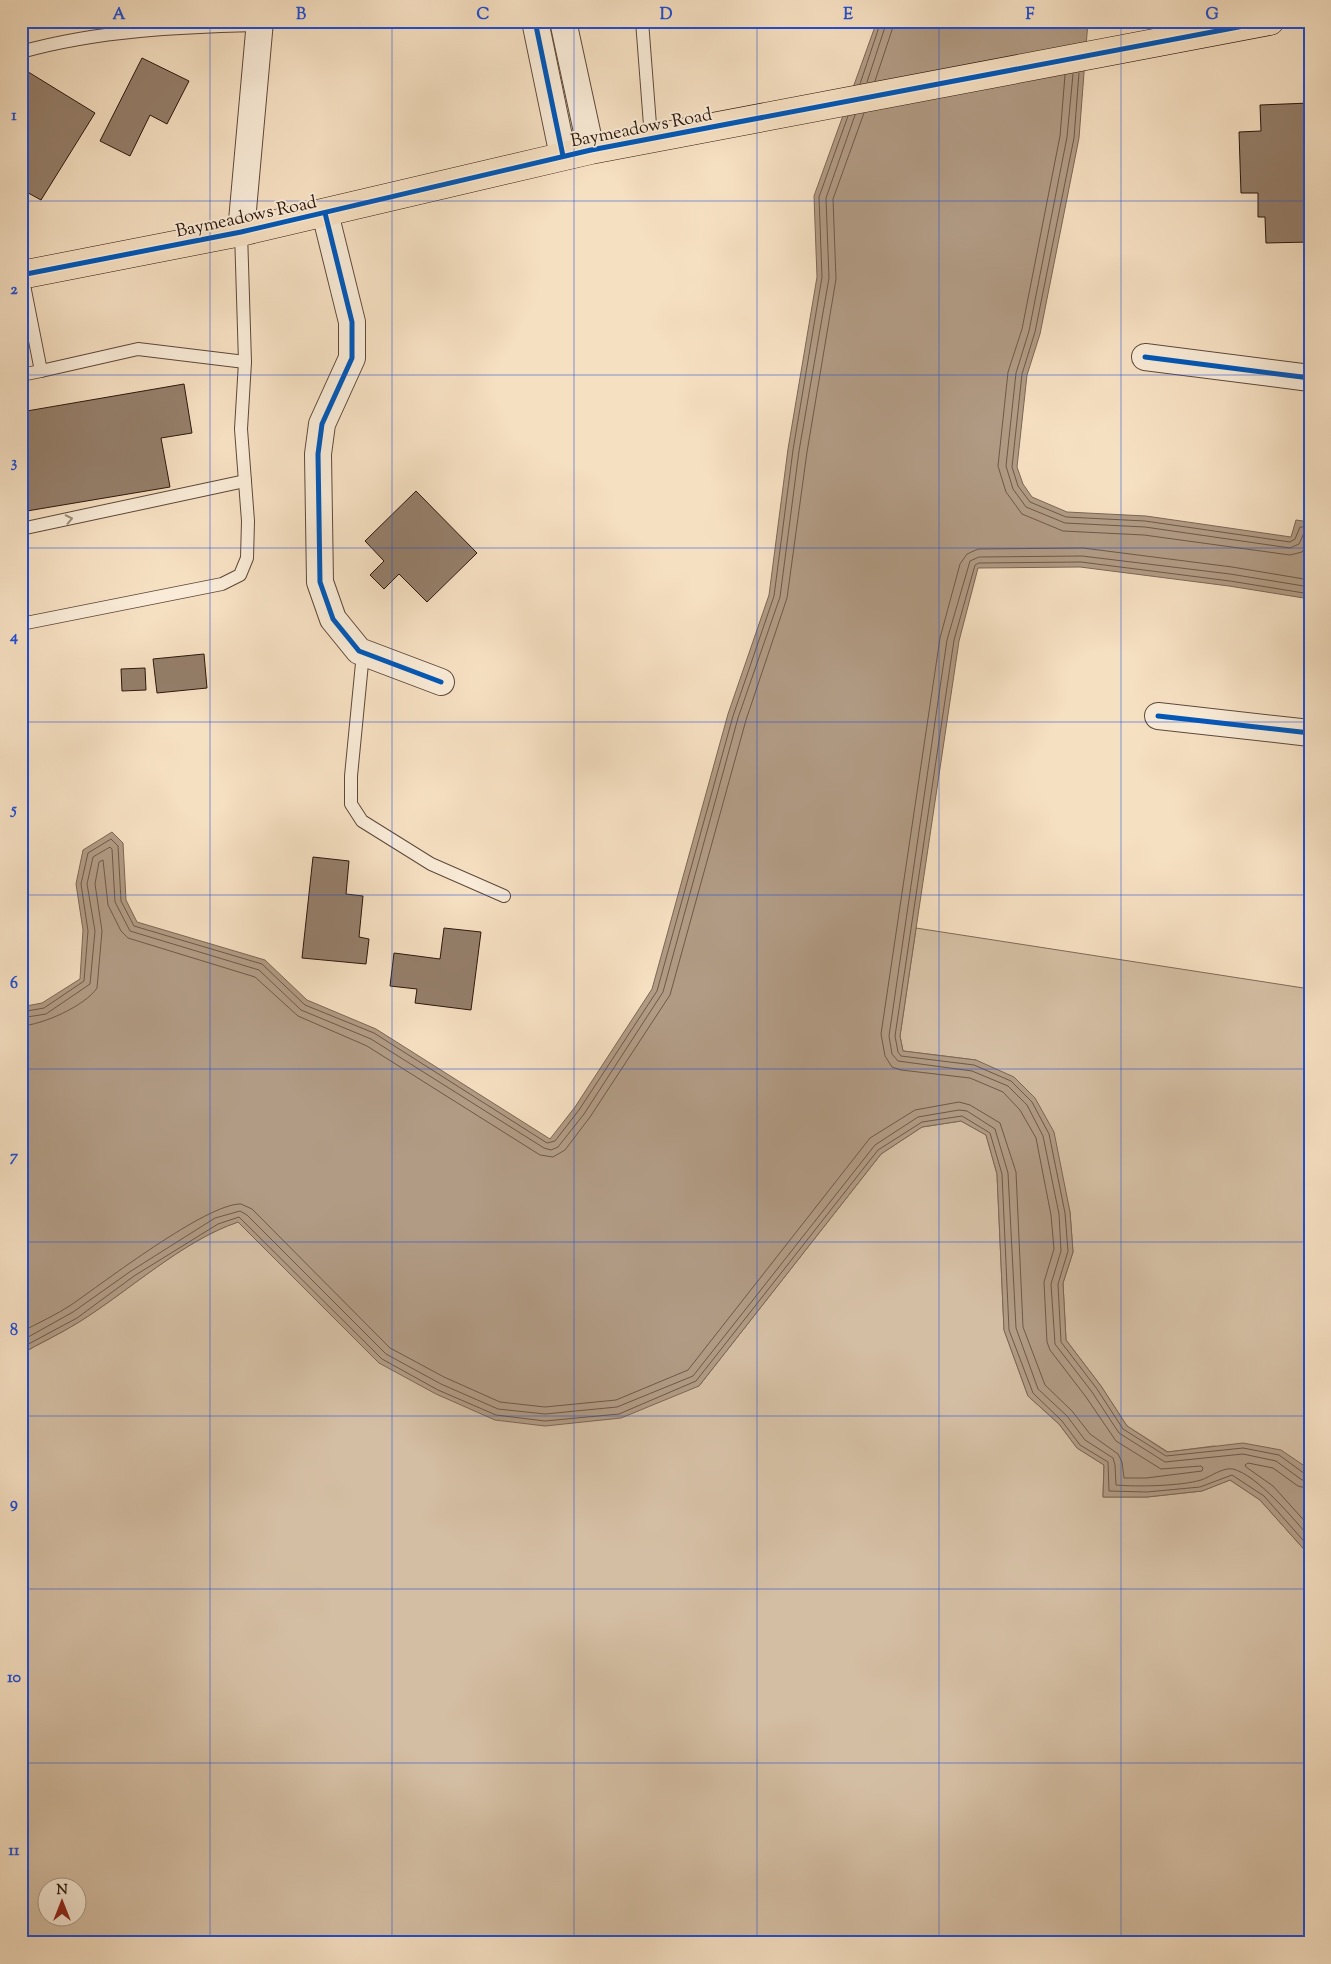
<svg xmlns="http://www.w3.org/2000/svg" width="1331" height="1964" viewBox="0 0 1331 1964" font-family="'Sorts Mill Goudy',serif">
<rect width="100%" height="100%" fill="#f6e0c2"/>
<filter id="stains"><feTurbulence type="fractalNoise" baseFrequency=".004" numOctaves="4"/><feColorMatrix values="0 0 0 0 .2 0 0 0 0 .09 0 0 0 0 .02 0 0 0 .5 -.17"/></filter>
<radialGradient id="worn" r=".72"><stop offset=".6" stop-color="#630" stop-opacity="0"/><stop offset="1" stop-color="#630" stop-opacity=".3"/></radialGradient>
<g fill="#d4bea3" stroke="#806a58" fill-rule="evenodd">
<polygon points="916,928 1310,989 1310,1474 1306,1467 1214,1446 1168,1452 1127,1426 1101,1386 1066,1340 1063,1283 1073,1252 1070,1212 1061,1176 976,1060 903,1051 900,1036"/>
<path d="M961,1121L986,1135L997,1174L1004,1330L1028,1396L1059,1424L1077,1448L1104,1465L1103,1497H1147L1202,1491L1230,1480L1260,1500L1310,1556V1943H21V1354C40,1343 60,1334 79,1322C129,1291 182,1241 238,1222L379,1363L699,1386L881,1154L922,1127ZM48,1886H78V1916H48Z"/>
</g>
<path fill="#b19b84" stroke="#7c6654" d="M877,21H1088L1079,138L1040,334L1027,375L1017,467L1023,484L1032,497L1067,512L1146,516L1291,537L1296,520L1310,522V599L1229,586L1080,567L978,568L959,641L900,1036L903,1051L976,1060L1014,1077L1035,1098L1054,1132L1070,1212L1073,1252L1063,1283L1066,1340L1101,1386L1127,1426L1167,1452L1243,1443L1281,1450L1306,1467L1310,1474V1556L1260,1500L1230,1480L1202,1491L1147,1497H1103L1104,1465L1077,1448L1059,1424L1028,1396L1004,1330L997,1174L986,1135L961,1121L922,1127L881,1154L699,1386L621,1418L545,1426L495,1420L436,1394L379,1363L238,1222C182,1241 129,1291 79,1322C60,1334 40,1343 21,1354V1007L42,1003L80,979L83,930L76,884L83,850L112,832L123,843L126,900L137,922L265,960L307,1000L376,1029L550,1139L575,1107L652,989L728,714L769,595L788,449L817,277L814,196Z"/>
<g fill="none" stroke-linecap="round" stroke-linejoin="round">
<g stroke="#6e5848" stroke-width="1">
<polyline points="1079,73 1074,138 1035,332 1022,374 1012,467 1018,486 1030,502 1066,517 1145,521 1290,542 1295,539 1300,527 1310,527"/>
<polyline points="1073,74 1067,137 1029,331 1016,373 1006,466 1013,489 1026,507 1065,523 1145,527 1290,548 1299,544 1304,533 1310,533"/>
<polyline points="1065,75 1060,136 1022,329 1008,372 998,466 1006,492 1022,514 1063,531 1144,535 1290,555 1302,552 1310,541"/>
<polyline points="875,81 895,21"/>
<polyline points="867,82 887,21"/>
<polyline points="860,84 881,21"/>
<polyline points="1310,587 1230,574 1082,556 979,557 970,561 947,640 889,1036 892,1054 898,1061 972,1071 1008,1086 1027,1105 1043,1136 1059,1214 1061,1251 1051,1284 1055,1344 1092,1392 1119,1433 1165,1462 1243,1454 1276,1461 1302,1480 1310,1481"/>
<polyline points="1310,594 1230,581 1081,562 979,563 975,565 954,640 895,1036 898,1052 901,1056 974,1065 1011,1081 1032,1102 1049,1134 1065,1213 1068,1251 1058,1284 1061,1342 1097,1389 1123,1429 1166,1456 1243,1448 1279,1455 1305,1474 1310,1475"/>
<polyline points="21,1012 44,1008 84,981 88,931 81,884 88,853 111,839 118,846 121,901 134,926 262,964 305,1005 374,1033 547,1143 555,1141 579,1110 657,991 733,716 774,596 793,450 822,277 819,197 848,116"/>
<polyline points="21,1018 46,1014 90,984 95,931 87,884 93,857 110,847 112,849 115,902 130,931 259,970 301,1010 371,1039 544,1148 551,1150 558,1147 584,1114 663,992 738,718 780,597 799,451 829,278 826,198 855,115"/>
<path d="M21,1026C42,1025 85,1006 97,988L102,931L95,884L99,862L103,860L108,905L121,931L128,938L255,977L298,1016L367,1046L540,1155L553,1157L565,1150L590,1117L670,995L746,720L787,598L807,452L836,279L833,199L864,113"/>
<path d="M21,1332C38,1323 56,1315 71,1305C103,1283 207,1203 241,1204L252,1209L390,1348L444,1377L500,1402L545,1407L616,1400L688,1370L870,1138L915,1110L959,1102L970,1105L1000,1123L1016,1172L1023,1327L1045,1385L1072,1411L1090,1434L1118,1454L1122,1462L1124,1478H1146L1202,1471L1203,1468L1201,1466L1161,1469L1116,1441L1086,1397L1050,1350L1047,1342L1044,1282L1054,1249L1051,1215L1036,1138L1020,1110L1003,1092L970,1078L901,1070L892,1067L885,1056L881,1034L940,638L960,564L967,554L978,549L1083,548L1232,567L1310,580"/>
<path d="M21,1341L73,1312L131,1271L215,1218L240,1211L247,1215L386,1354L441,1384L498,1409L545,1414L617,1407L693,1376L875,1145L918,1117L959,1110L967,1111L995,1129L1008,1173L1016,1328L1038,1389L1067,1416L1085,1440L1113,1458L1115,1465L1116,1485C1137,1487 1181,1486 1201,1480C1210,1477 1223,1467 1233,1469C1257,1475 1294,1519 1310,1538"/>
<polyline points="21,1348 77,1318 134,1276 218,1224 239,1217 382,1359 438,1390 496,1415 545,1421 619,1414 696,1381 878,1150 922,1122 962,1116 990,1133 1002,1174 1009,1330 1033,1393 1062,1421 1080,1445 1108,1462 1109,1491 1147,1492 1200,1487 1232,1475 1264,1496 1310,1548"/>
<polyline points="1310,1489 1298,1486 1273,1468 1248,1463 1245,1465 1246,1467 1273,1486 1310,1527"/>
</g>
</g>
<g fill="#957f6b" stroke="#2c160d">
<polygon points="142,58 189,81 167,124 150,115 130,156 100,141"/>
<polygon points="25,70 95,113 41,200 21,189 21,75"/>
<polygon points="1310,103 1310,242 1266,243 1265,217 1258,217 1258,193 1241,193 1239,132 1261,131 1260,105"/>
<polygon points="184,384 192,433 161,438 170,487 21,512 21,412"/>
<polygon points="416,491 477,553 427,602 399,574 384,589 370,575 384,561 365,541"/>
<polygon points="204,654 207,688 157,693 153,659"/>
<polygon points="145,668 146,690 122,691 121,669"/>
<polygon points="313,857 349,861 346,894 363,896 359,937 369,939 366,964 302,958"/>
<polygon points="21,893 25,954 21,954"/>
<polygon points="444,928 481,932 471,1010 415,1003 417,989 390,986 394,953 440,959"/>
</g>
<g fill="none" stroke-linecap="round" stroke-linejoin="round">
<g stroke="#5e483a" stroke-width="14">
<g id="service">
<polyline points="642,21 651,138"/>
<path d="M21,52C99,30 180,27 260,25"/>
<polyline points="22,275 41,371 138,349 245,362"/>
<polyline points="21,375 41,371"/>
<polyline points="21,529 245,481"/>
<polyline points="21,624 222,584 240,575 247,558 248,521 241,429 245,362 241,232"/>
<polyline points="363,653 351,776 351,804 362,821 431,864 504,896"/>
</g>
</g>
<g stroke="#5e483a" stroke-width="28">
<g id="minor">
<polyline points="535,21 563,156"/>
<polyline points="563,21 591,150"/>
<polyline points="325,213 352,322 352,358 322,424 318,454 320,582 333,619 359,651 441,682"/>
<polyline points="241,232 260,21"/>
<polyline points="1145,357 1310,378"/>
<polyline points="1158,716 1310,733"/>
</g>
</g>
<g stroke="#2c160d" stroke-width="29">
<polyline id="primary" points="21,275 241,232 591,150 1270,21"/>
</g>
<use href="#service" stroke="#f9ebd7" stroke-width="12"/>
<use href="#minor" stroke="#f9ebd7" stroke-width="26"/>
<use href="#primary" stroke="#f6e0c2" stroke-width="28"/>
<g stroke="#f9ebd7" stroke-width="8">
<g id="cycleway">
<polyline points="535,21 563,156"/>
<polyline points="325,213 352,322 352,358 322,424 318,454 320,582 333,619 359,651 441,682"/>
<polyline points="21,275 241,232 591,150 1270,21"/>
<polyline points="1145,357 1310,378"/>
<polyline points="1158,716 1310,733"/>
</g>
</g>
<use href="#cycleway" stroke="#0057b8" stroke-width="5"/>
</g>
<defs><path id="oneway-chevron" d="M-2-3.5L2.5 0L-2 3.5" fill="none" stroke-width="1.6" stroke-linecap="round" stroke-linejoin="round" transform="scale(1.25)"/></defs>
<use stroke="#9d8b7c" href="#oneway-chevron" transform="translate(69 519) rotate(-12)"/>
<path fill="none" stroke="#1d4ed8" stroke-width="1" stroke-opacity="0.55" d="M210,21V1943M392,21V1943M574,21V1943M757,21V1943M939,21V1943M1121,21V1943M21,201H1310M21,375H1310M21,548H1310M21,722H1310M21,895H1310M21,1069H1310M21,1242H1310M21,1416H1310M21,1589H1310M21,1763H1310"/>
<g text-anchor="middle" stroke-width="4" stroke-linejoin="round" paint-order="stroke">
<g font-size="18" fill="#2c160d" stroke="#f9ebd7">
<text transform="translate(641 127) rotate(-11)" y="6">Baymeadows Road</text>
<text transform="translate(246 216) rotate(-12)" y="6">Baymeadows Road</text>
</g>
</g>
<rect width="1331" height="1964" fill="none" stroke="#f6e0c2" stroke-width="55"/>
<g transform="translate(62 1902)"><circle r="24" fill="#f9ebd7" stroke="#a79686"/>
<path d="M0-4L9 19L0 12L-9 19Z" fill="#8f2418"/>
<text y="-8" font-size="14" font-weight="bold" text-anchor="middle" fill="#2c160d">N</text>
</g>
<rect x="28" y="28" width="1276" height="1908" fill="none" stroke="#1d4ed8" stroke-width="2"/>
<g font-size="16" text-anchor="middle" font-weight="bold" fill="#1d4ed8">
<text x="119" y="19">A</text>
<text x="301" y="19">B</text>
<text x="483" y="19">C</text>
<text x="666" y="19">D</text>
<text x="848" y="19">E</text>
<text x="1030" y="19">F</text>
<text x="1212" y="19">G</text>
<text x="14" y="120">1</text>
<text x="14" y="294">2</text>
<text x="14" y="467">3</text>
<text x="14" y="641">4</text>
<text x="14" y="814">5</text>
<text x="14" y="988">6</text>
<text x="14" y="1161">7</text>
<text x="14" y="1335">8</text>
<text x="14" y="1508">9</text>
<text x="14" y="1682">10</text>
<text x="14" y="1855">11</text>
</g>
<rect width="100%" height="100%" filter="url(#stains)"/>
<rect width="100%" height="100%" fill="url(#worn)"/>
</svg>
